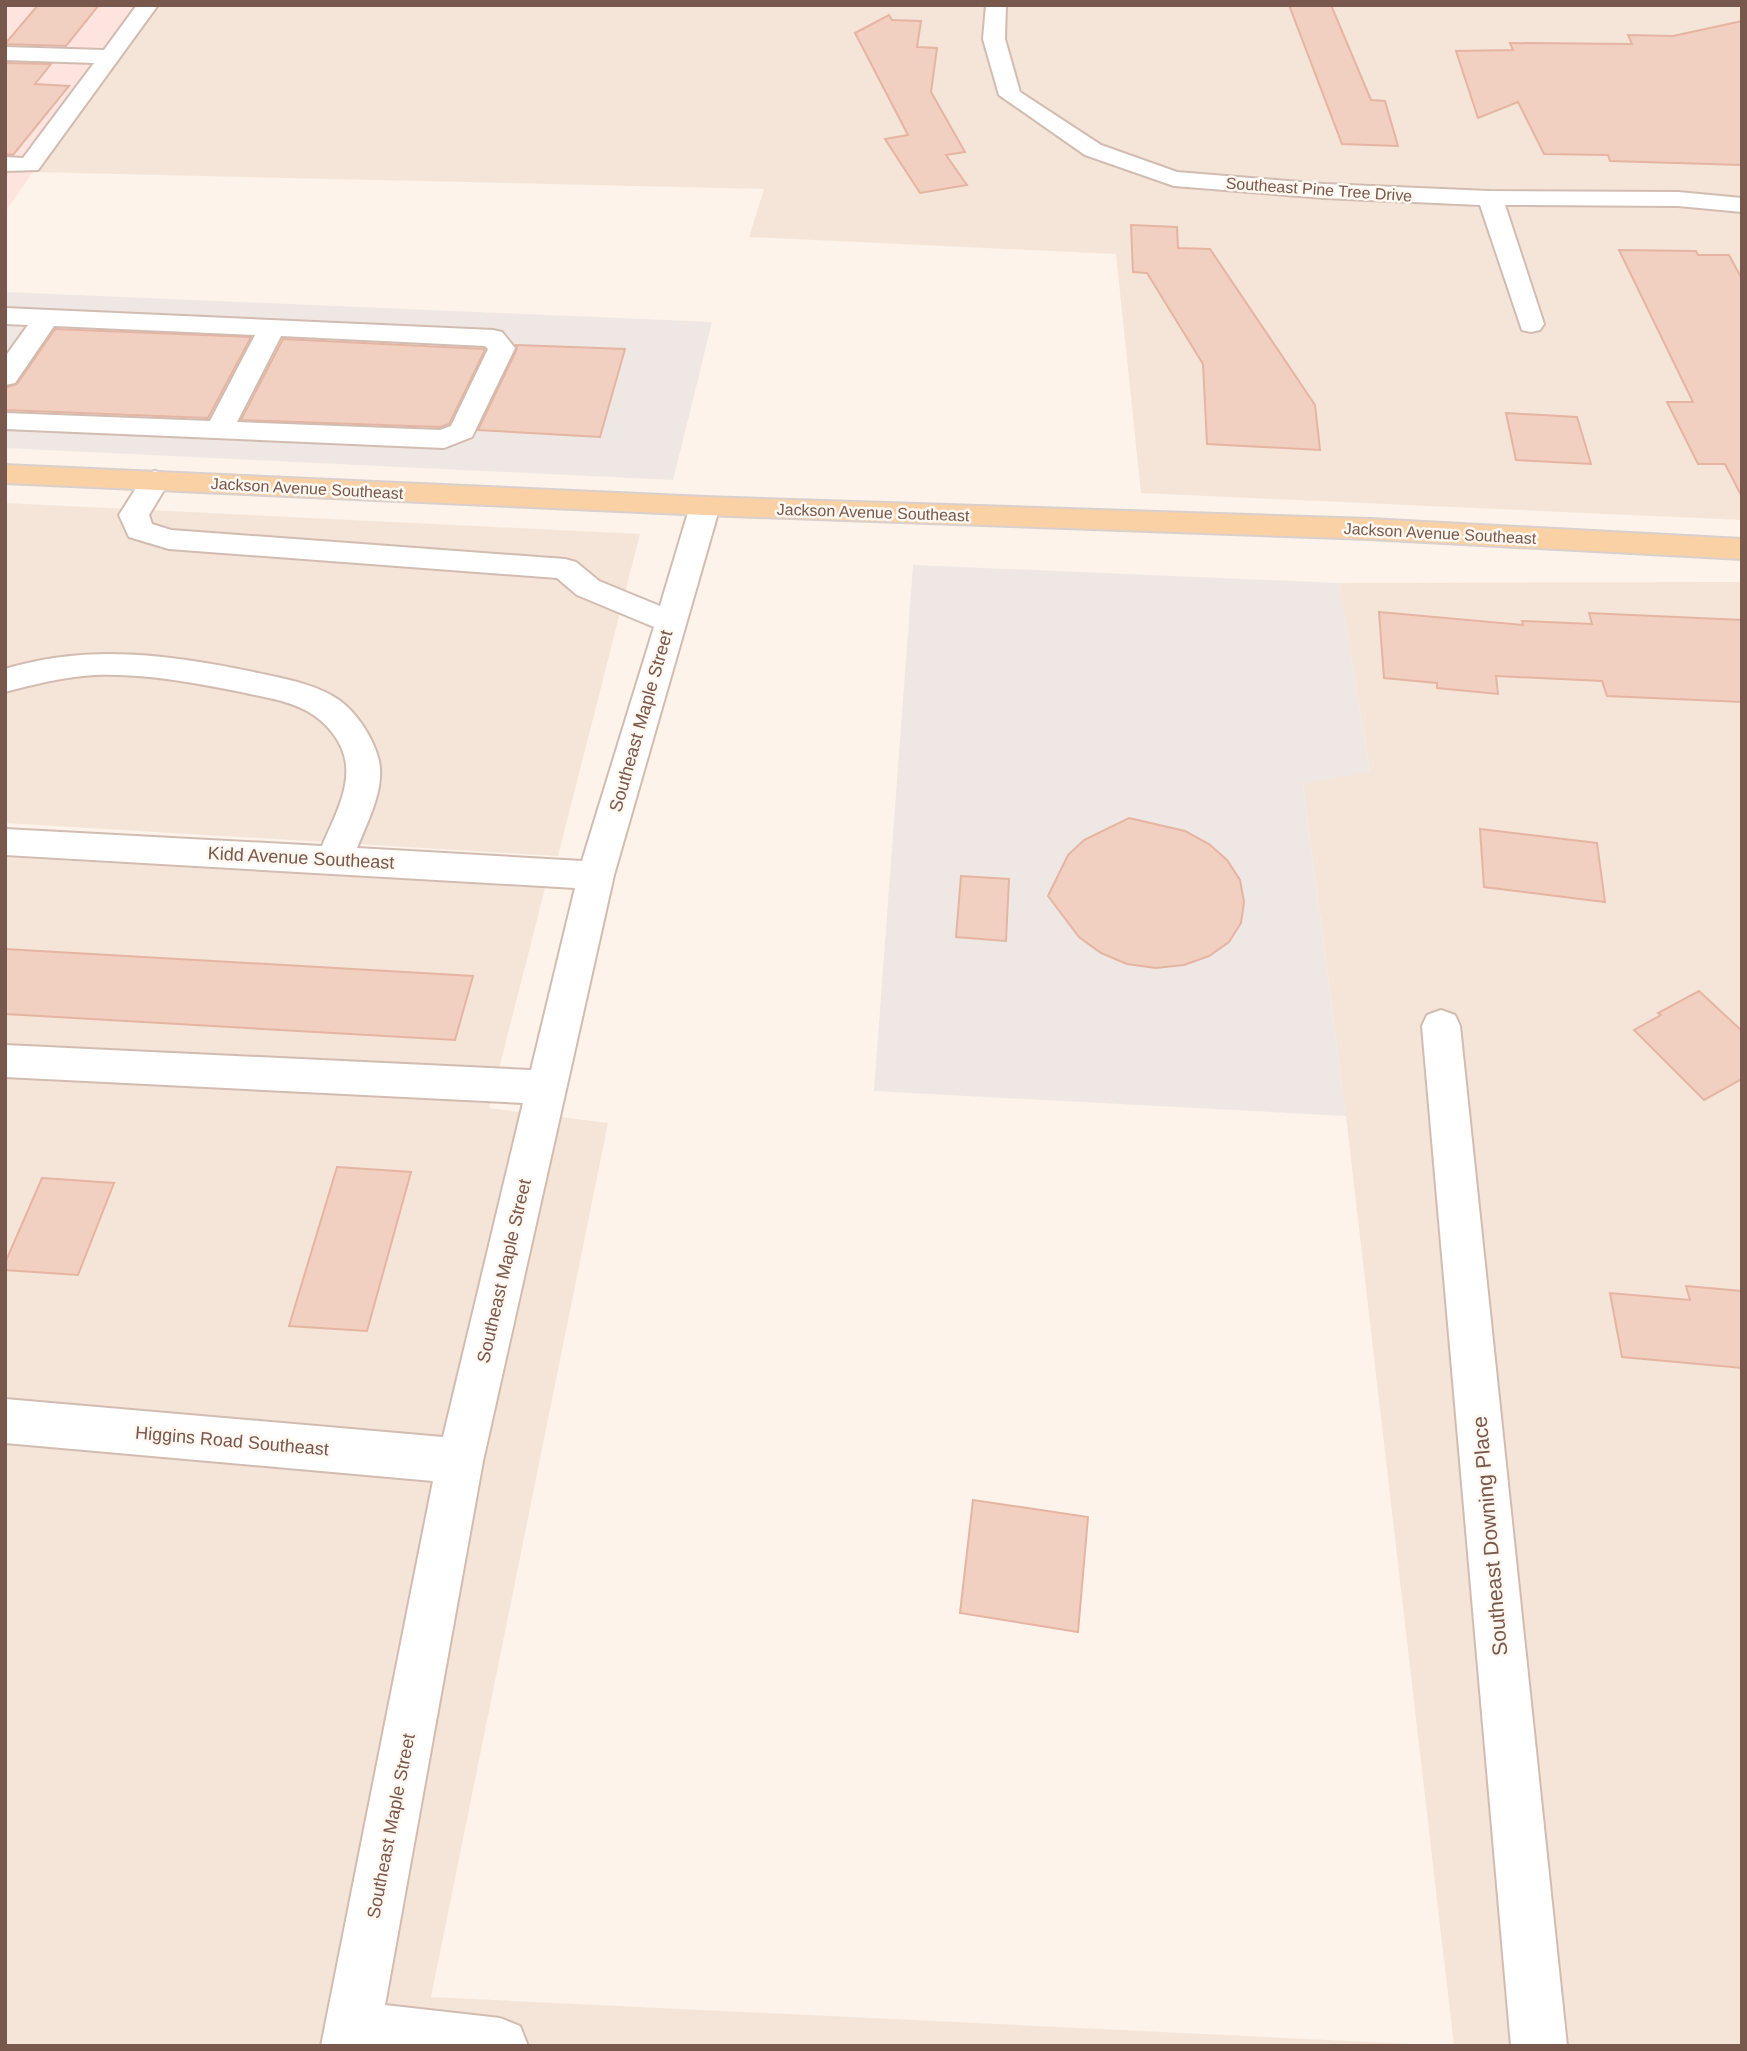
<svg xmlns="http://www.w3.org/2000/svg" width="1747" height="2051" viewBox="0 0 1747 2051" font-family="Arial,sans-serif">
<rect width="100%" height="100%" fill="#fdf3ea"/>
<g fill="#f4e5d8">
<polygon points="150,5 1742,5 1742,520 1141,493 1116,254 749,237 764,189 33,172"/>
<polygon points="5,503 640,534 558,856 5,823"/>
<polygon points="1742,582 1742,2046 5,2046 5,1078 81,1082 5,1077 5,857 545,888 489,1108 608,1123 431,1997 1454,2046 1346,1116 1303,783 1370,771 1339,583"/>
</g>
<polygon fill="#fde4de" points="5,5 150,5 5,212"/>
<g fill="#eee7e3">
<polygon points="5,292 712,322 673,480 5,448"/>
<polygon points="913,565 1339,583 1370,772 1303,784 1346,1116 874,1091"/>
</g>
<g fill="#f2d0c1" stroke="#e5b4a2" stroke-width="2">
<polygon points="38,5 99,5 66,46 5,44"/>
<polygon points="1289,5 1331,5 1371,100 1385,101 1398,146 1342,144"/>
<polygon points="889,15 892,20 921,21 917,47 937,48 931,92 965,152 946,155 967,185 920,193 885,139 908,135 855,33"/>
<polygon points="1742,21 1742,165 1610,161 1608,155 1544,154 1518,102 1478,118 1456,51 1513,50 1510,43 1632,44 1628,35 1673,36"/>
<polygon points="5,63 51,64 35,84 69,86 13,155 5,154"/>
<polygon points="1131,225 1177,227 1178,248 1210,249 1315,405 1320,450 1207,444 1203,364 1147,273 1133,272"/>
<polygon points="1619,250 1696,251 1698,255 1729,255 1742,279 1742,497 1725,464 1698,464 1667,402 1693,402"/>
<polygon points="55,329 251,337 208,418 5,410 5,388 17,384"/>
<polygon points="283,339 484,349 485,350 449,424 440,427 241,420"/>
<polygon points="516,345 625,349 600,437 478,430 517,349"/>
<polygon points="1506,413 1577,417 1591,464 1516,460"/>
<polygon points="1379,612 1523,625 1522,621 1592,624 1589,613 1742,620 1742,702 1607,696 1602,681 1496,676 1498,694 1437,688 1437,683 1384,678"/>
<polygon points="1129,818 1185,831 1209,844 1227,860 1240,880 1244,902 1241,923 1229,942 1209,956 1184,965 1156,968 1127,964 1101,953 1079,937 1048,896 1068,855 1084,840"/>
<polygon points="1480,829 1597,843 1605,902 1484,887"/>
<polygon points="961,876 1009,879 1006,941 956,937"/>
<polygon points="5,949 473,976 455,1040 5,1014"/>
<polygon points="1699,991 1742,1031 1742,1079 1704,1100 1634,1030 1661,1015 1658,1013"/>
<polygon points="337,1167 411,1172 367,1331 289,1326"/>
<polygon points="42,1178 114,1183 78,1275 5,1270 5,1263"/>
<polygon points="1686,1286 1742,1291 1742,1368 1622,1357 1610,1293 1690,1300"/>
<polygon points="973,1500 1088,1517 1078,1632 960,1613"/>
</g>
<g fill="none" stroke-linecap="round" stroke-linejoin="round">
<g stroke="#d2bcb1" stroke-width="4">
<g id="minor">
<polygon points="137,5 158,5 38,170 5,171 5,157 23,158 94,63 5,60 5,47 104,50"/>
<polygon points="986,5 1006,5 1005,39 1020,92 1101,145 1177,172 1324,184 1490,191 1678,192 1742,198 1742,212 1678,206 1505,205 1544,324 1540,330 1531,332 1522,330 1480,205 1324,198 1174,186 1085,155 999,95 983,39"/>
<path d="M5,308L493,330L502,332L515,348L472,437L444,448L5,429V413L210,421L255,335L54,326L15,383L5,385V357L28,325L5,324ZM281,336L485,346L488,349L451,426L440,430L237,422Z"/>
<path d="M155,471L165,474L170,480L149,515L152,524L171,530L565,559L576,562L599,581L660,606L690,506L695,499L705,497L715,499L720,506L614,875L483,1461L385,2005L500,2018L520,2026L528,2046H321L433,1481L5,1443V1399L443,1437L523,1103L5,1077V1045L531,1070L575,888L5,855V829L322,846C332,822 349,792 346,765C344,743 327,722 307,711C289,701 267,698 246,693C196,683 145,673 94,675C63,677 35,684 5,692V669C90,643 173,655 258,673C285,679 316,684 339,700C357,713 374,739 379,761C385,789 367,823 357,848L582,861L654,627L577,595L557,578L169,549L129,537L119,515L145,474Z"/>
<polygon points="1441,1010 1455,1015 1460,1026 1567,2046 1511,2046 1422,1026 1427,1015"/>
</g>
</g>
<g stroke="#d9d0cd" stroke-width="4">
<polygon id="major" points="5,465 705,497 1370,519 1742,539 1742,559 1370,539 705,515 5,483"/>
</g>
<use href="#minor" fill="#fff" fill-rule="evenodd"/>
<use href="#major" fill="#fad1a4" fill-rule="evenodd"/>
</g>
<g text-anchor="middle" stroke-width="5" stroke-linejoin="round" paint-order="stroke">
<g font-size="16" fill="#78574c" stroke="#fff8f1">
<text transform="translate(1319 189) rotate(4)" y="6">Southeast Pine Tree Drive</text>
<text transform="translate(307 488) rotate(3)" y="6">Jackson Avenue Southeast</text>
<text transform="translate(873 512) rotate(2)" y="6">Jackson Avenue Southeast</text>
<text transform="translate(1440 533) rotate(3)" y="6">Jackson Avenue Southeast</text>
</g>
<g font-size="18" fill="#78574c" stroke="#fff8f1">
<text transform="translate(641 721) rotate(-74)" y="6">Southeast Maple Street</text>
<text transform="translate(301 858) rotate(3)" y="6">Kidd Avenue Southeast</text>
<text transform="translate(504 1271) rotate(-77)" y="6">Southeast Maple Street</text>
<text transform="translate(232 1441) rotate(5)" y="6">Higgins Road Southeast</text>
<text transform="translate(391 1826) rotate(-79)" y="6">Southeast Maple Street</text>
</g>
<g font-size="21" fill="#78574c" stroke="#fff8f1">
<text transform="translate(1490 1536) rotate(-95)" y="7">Southeast Downing Place</text>
</g>
</g>
<rect width="1747" height="2051" fill="none" stroke="#78574c" stroke-width="14"/>
</svg>
